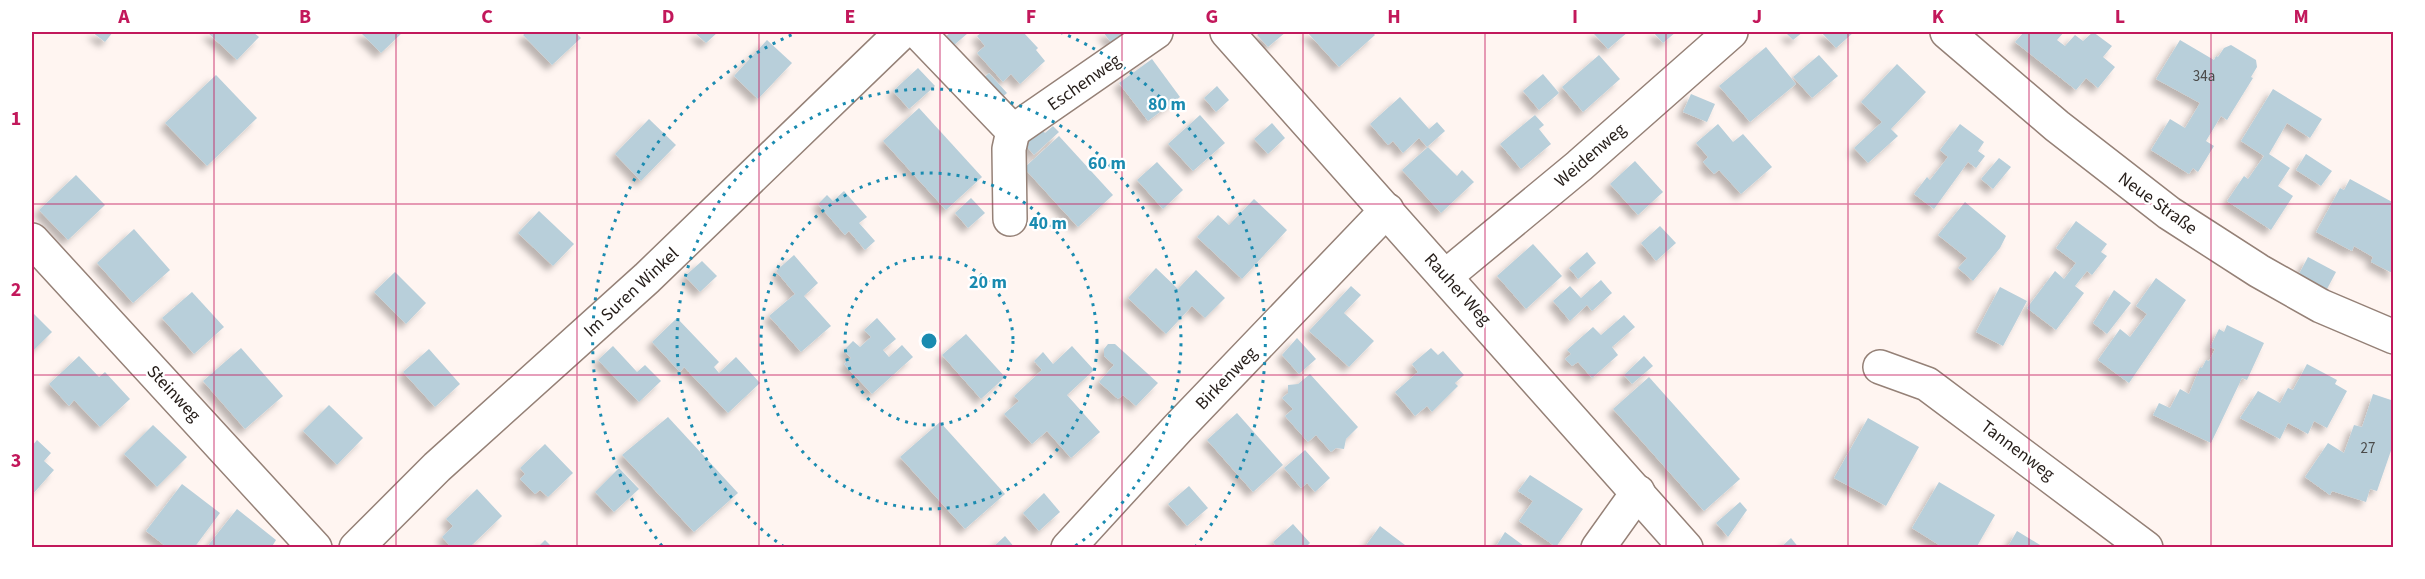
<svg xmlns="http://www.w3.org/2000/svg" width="2425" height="579" viewBox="0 0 2425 579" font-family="'Source Sans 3',sans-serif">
<defs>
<filter id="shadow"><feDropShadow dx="-5.5" dy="5.5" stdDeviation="3" flood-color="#0004"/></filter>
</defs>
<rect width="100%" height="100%" fill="#fff5f1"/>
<g fill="#b8cfda" filter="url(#shadow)">
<polygon points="92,32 113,32 105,42"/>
<polygon points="207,32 253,32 259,37 237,60"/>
<polygon points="360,32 403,32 381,53"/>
<polygon points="527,32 575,32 581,38 552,65 523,35"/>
<polygon points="694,32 718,32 706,43"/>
<polygon points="951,32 966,32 968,33 953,46 945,37"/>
<polygon points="982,32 1023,32 1038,48 1036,50 1045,61 1020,84 1011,74 1003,82 977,53 985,46 977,36"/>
<polygon points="1103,32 1130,32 1113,45"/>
<polygon points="1261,32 1286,32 1268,47 1257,35"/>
<polygon points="1307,32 1372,32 1375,35 1339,67"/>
<polygon points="1597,32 1628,32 1608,49 1594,34"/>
<polygon points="1653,32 1676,32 1663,43"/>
<polygon points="1785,32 1803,32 1793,40"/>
<polygon points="1821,32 1854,32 1836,48"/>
<polygon points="2024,32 2064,32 2057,40 2065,46 2075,35 2083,41 2093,32 2112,46 2103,57 2115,67 2098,88 2086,78 2076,90 2015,42"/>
<polygon points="767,40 792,63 758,99 734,76"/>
<polygon points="2180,40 2214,60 2216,56 2218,57 2224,48 2231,45 2256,60 2257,67 2251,77 2253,78 2227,120 2221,116 2206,141 2214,146 2198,172 2193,168 2189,174 2151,150 2170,119 2185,128 2200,103 2156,79"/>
<polygon points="1766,47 1796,84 1750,122 1719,86"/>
<polygon points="1599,55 1620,79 1583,112 1562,87"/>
<polygon points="1819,55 1838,76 1812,98 1793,77"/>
<polygon points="1152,59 1180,97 1148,121 1119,83"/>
<polygon points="1897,64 1926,92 1891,129 1898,136 1868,163 1854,148 1882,122 1861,102"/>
<polygon points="918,68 935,86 909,109 893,91"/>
<polygon points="989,73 1007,93 997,102 979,82"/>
<polygon points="1543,74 1559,93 1539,110 1523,91"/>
<polygon points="216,75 257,118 207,166 165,123"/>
<polygon points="1217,86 1229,100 1216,112 1204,98"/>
<polygon points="2273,89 2322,119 2310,138 2287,123 2269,154 2290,168 2278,186 2293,196 2271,230 2227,201 2244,176 2248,179 2264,156 2241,141"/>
<polygon points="1691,94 1715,104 1707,122 1683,112"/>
<polygon points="1400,97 1429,129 1437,122 1445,131 1427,147 1419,138 1403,153 1393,141 1388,145 1370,124"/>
<polygon points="919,108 982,177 946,210 883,141"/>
<polygon points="1200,115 1225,143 1193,171 1168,144"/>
<polygon points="1535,115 1544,125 1539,129 1551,144 1521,169 1500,144"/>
<polygon points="649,119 676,145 641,181 615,154"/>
<polygon points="1272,123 1285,138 1268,154 1254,139"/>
<polygon points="1718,124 1733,142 1743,134 1772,167 1741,194 1719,170 1714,174 1703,162 1708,157 1696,143"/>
<polygon points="1960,124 1984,142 1978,151 1985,156 1976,168 1968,162 1934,209 1914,194 1927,177 1930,180 1948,157 1940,150"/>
<polygon points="1037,125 1045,133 1053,126 1059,132 1034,155 1021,140"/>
<polygon points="1059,136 1113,195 1078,227 1024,168"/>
<polygon points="1428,147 1457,176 1462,170 1474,182 1441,213 1402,170"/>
<polygon points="2306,154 2332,171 2321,186 2296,170"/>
<polygon points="1999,158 2011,167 1993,189 1981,179"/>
<polygon points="1635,161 1663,192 1638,215 1610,184"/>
<polygon points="1157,162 1183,190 1163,209 1137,180"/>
<polygon points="76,175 105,205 68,240 39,210"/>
<polygon points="2350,179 2394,203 2394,274 2371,262 2373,257 2354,246 2352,251 2316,232 2340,188 2344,190"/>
<polygon points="844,191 867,217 859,223 875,241 865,250 849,231 845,235 818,204 827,195 833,201"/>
<polygon points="971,198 985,213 968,228 955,213"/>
<polygon points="1254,199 1287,230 1242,279 1197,237 1218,215 1229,225"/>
<polygon points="1965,202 2006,236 2000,248 1973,281 1958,268 1967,258 1938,235"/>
<polygon points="539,211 574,244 553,266 518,233"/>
<polygon points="2076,221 2107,244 2101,252 2107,256 2092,275 2087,271 2075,286 2084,293 2056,330 2027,308 2055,271 2064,279 2076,263 2056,248"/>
<polygon points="1660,226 1676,243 1656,261 1641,243"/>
<polygon points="134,229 170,270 133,303 97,263"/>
<polygon points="1533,244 1562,276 1526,309 1497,276"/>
<polygon points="1587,252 1596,263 1578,279 1569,268"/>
<polygon points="794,255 818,283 804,296 831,326 801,352 769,316 795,294 776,271"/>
<polygon points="2308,257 2336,272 2327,289 2299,274"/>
<polygon points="702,261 717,276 700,292 685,276"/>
<polygon points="1156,268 1178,289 1196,270 1225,298 1205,318 1192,306 1166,334 1128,298"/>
<polygon points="395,272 426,303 406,324 374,292"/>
<polygon points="2156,278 2186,300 2129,383 2098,360 2120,329 2130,337 2147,314 2136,306"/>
<polygon points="1601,280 1612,293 1592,311 1587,305 1570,321 1553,301 1570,286 1581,298"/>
<polygon points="1351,286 1361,295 1344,313 1374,341 1349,367 1309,331"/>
<polygon points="2000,287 2027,301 2003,346 1976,332"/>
<polygon points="2114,290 2131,303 2107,334 2093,323"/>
<polygon points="192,292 224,327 194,354 162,318"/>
<polygon points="32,312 52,332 32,352"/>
<polygon points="1624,315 1635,327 1612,347 1618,355 1592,378 1578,362 1572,366 1565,359 1571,354 1567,350 1593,327 1601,335"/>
<polygon points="677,318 719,362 714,367 719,373 736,357 760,383 728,413 684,367 680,372 652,342"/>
<polygon points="877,318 896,339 883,350 889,357 902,345 913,357 872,394 844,364 851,358 844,350 853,341 860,347 871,337 864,330"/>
<polygon points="2227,325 2264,343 2247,380 2242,378 2211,443 2153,415 2159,403 2170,408 2180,389 2189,394 2200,367 2202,368 2206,360 2209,361 2215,349 2210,347 2219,329 2224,332"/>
<polygon points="966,334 1005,377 981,399 942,355"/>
<polygon points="1297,338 1316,359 1299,374 1282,355"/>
<polygon points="1108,344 1115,344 1158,383 1136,406 1123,395 1118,399 1099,382 1114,365 1104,356 1104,349"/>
<polygon points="613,346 637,372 645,365 661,381 639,402 598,360"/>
<polygon points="1072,346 1094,370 1067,395 1100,432 1071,458 1047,431 1032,444 1004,414 1019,401 1014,396 1042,370 1034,361 1043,352 1053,364"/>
<polygon points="241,348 283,396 245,429 203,381"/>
<polygon points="1431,348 1438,355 1443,351 1464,375 1455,383 1458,386 1432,412 1427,406 1415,416 1395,392 1418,372 1412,364"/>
<polygon points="429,349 460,384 435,407 403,372"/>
<polygon points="79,356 99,377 105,372 130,399 100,427 74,400 69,406 49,384"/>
<polygon points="1644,356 1653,366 1632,384 1624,375"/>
<polygon points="2307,364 2337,380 2335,384 2347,391 2327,428 2314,421 2308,434 2288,423 2280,439 2240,418 2258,391 2280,403 2288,388 2293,390"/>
<polygon points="1310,374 1358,427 1346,439 1344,449 1336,448 1331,452 1316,435 1308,442 1285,416 1293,409 1282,398 1288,393 1288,385 1298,384"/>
<polygon points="1649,377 1740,479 1704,511 1613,409"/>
<polygon points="2373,394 2394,401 2394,442 2377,491 2370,489 2366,502 2332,491 2330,495 2305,477 2328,443 2344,453 2354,425 2362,427"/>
<polygon points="329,405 363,438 337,465 303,431"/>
<polygon points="1237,413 1283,465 1253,492 1207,440"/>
<polygon points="668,417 738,493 694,532 622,455"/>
<polygon points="1868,418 1919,447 1886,506 1834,478"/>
<polygon points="940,422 1005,494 965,529 900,457"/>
<polygon points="153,425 187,457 157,487 124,454"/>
<polygon points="37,440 51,453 44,461 54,470 32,495 32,446"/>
<polygon points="545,444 573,473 548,497 540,490 535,494 520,479 525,474 520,468"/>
<polygon points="1305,450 1330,478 1315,492 1307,483 1301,488 1284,468"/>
<polygon points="619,468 639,489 614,512 595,492"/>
<polygon points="1530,475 1583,509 1556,547 1519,521 1533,501 1518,491"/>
<polygon points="1939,482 1995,515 1976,548 1944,548 1912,528"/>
<polygon points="182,484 220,513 194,548 168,548 146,531"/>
<polygon points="1189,486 1208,508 1187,526 1168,504"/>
<polygon points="477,489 502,516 469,548 452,548 442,537 453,526 446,519"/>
<polygon points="1044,493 1060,512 1039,531 1023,513"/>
<polygon points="1740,502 1747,510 1728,537 1716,523"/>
<polygon points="237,509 276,540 271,548 206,548"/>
<polygon points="1293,524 1310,543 1308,545 1310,548 1278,548 1273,542"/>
<polygon points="1380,526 1393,536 1409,548 1364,548"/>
<polygon points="2017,531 2045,548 2007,548"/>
<polygon points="1505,532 1524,546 1523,548 1495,548"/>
<polygon points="1005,536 1015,548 992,548"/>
<polygon points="1791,538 1799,548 1780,548"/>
<polygon points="545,540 553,548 537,548"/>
</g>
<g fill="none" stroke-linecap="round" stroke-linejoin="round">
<g stroke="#958177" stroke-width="36">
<g id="minor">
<polyline points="918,32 1013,131 1009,149 1010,219"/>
<polyline points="1227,32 1686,548"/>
<polyline points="1947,32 2057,126 2169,213 2259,271 2321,306 2394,337"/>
<polyline points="1013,131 1156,32"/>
<polyline points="32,240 315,548"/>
<polyline points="1446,276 1579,166 1731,32"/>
<polyline points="1880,367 1927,384 2146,548"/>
<polyline points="356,548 437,467 647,278 902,32"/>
<polyline points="1068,548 1178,428 1387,210"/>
<polyline points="1598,548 1638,492"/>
</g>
</g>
<use href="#minor" stroke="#fff" stroke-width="33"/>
</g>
<path fill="none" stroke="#c2185b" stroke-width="1.5" stroke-opacity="0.55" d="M214,32V548M396,32V548M577,32V548M759,32V548M940,32V548M1122,32V548M1303,32V548M1485,32V548M1666,32V548M1848,32V548M2029,32V548M2211,32V548M32,204H2394M32,375H2394"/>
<g fill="none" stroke="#1a8bb0" stroke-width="3" stroke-dasharray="3 6">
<circle cx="929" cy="341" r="84"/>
<circle cx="929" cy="341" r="168"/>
<path d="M784 547A252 252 0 1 1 1074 547"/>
<path d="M662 546A336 336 0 0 1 798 32M1060 32A336 336 0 0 1 1196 546"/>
</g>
<g text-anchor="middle" stroke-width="4.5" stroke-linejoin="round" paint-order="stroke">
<g font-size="15" fill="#4a4a49">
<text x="2204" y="81">34a</text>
<text x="2368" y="453">27</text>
</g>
<g font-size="18" fill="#251d19" stroke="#fff">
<text transform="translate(1084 82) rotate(-35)" y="6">Eschenweg</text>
<text transform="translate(1590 155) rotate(-41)" y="6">Weidenweg</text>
<text transform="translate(2158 203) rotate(36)" y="6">Neue Straße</text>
<text transform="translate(1458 289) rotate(48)" y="6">Rauher Weg</text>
<text transform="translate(631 292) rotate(-43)" y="6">Im Suren Winkel</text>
<text transform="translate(1226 378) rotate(-46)" y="6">Birkenweg</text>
<text transform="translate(174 393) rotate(47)" y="6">Steinweg</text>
<text transform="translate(2018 450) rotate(37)" y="6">Tannenweg</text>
</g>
</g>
<circle cx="929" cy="341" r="9" fill="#1a8bb0" stroke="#fff" stroke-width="3"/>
<g font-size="18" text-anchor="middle" font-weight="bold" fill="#1a8bb0" stroke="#fff" stroke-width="4.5" stroke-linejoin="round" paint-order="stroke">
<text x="1167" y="110">80 m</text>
<text x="1107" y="169">60 m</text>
<text x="1048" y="229">40 m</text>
<text x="988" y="288">20 m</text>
</g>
<rect width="2425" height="579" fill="none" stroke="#ffffff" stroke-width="66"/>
<rect x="33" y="33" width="2359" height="513" fill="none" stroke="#c2185b" stroke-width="2"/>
<g font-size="20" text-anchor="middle" font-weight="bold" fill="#c2185b">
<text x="124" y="23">A</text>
<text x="305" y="23">B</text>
<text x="487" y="23">C</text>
<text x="668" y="23">D</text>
<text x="850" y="23">E</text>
<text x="1031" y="23">F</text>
<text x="1212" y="23">G</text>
<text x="1394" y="23">H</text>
<text x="1575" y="23">I</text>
<text x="1757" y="23">J</text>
<text x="1938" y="23">K</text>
<text x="2120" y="23">L</text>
<text x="2301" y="23">M</text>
<text x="16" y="125">1</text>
<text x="16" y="296">2</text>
<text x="16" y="467">3</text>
</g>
</svg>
